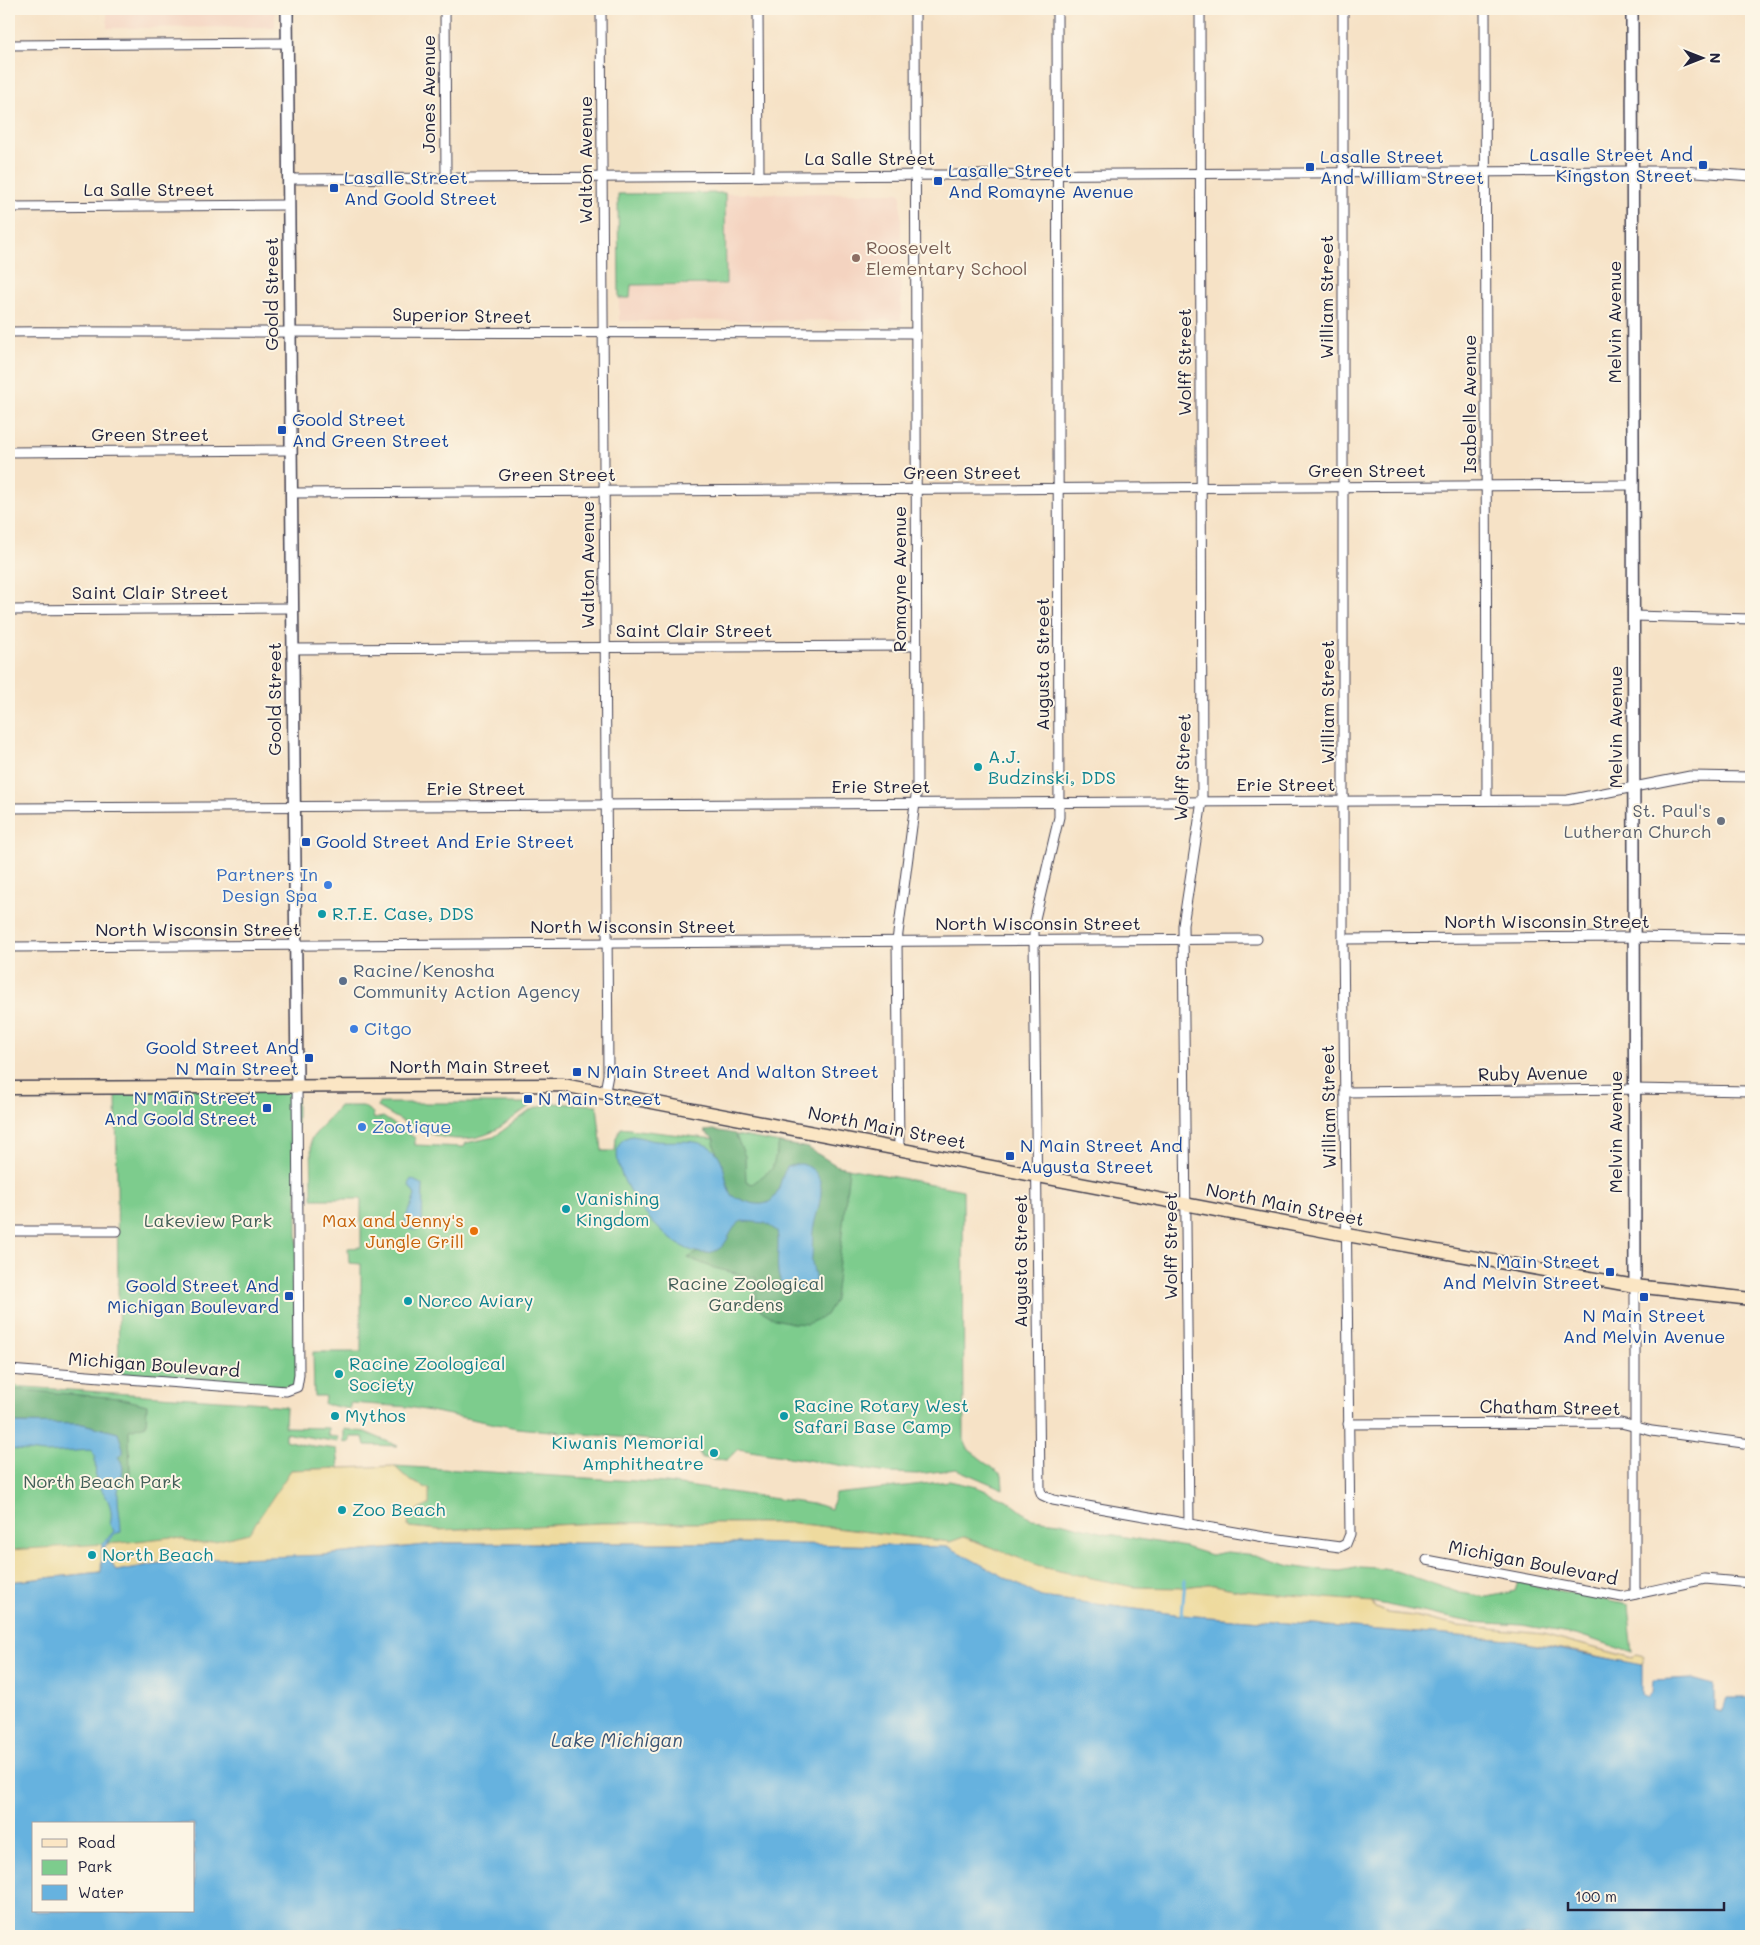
<svg xmlns="http://www.w3.org/2000/svg" width="1760" height="1945" viewBox="0 0 1760 1945" font-family="Mali,sans-serif">
<rect width="100%" height="100%" fill="#fcf5e5"/>
<filter id="ink" filterUnits="userSpaceOnUse"><feTurbulence type="fractalNoise" baseFrequency=".02" numOctaves="2"/><feDisplacementMap in="SourceGraphic" scale="10" xChannelSelector="R" yChannelSelector="G"/><feConvolveMatrix kernelMatrix="1 2 1 2 8 2 1 2 1" color-interpolation-filters="sRGB"/></filter>
<filter id="wash" filterUnits="userSpaceOnUse"><feTurbulence type="fractalNoise" baseFrequency=".0096" numOctaves="4" result="noise"/><feDisplacementMap in="SourceGraphic" scale="20" xChannelSelector="R" yChannelSelector="G"/><feGaussianBlur stdDeviation="1.12" result="paint"/><feColorMatrix in="noise" values="0 0 0 0 0 0 0 0 0 0 0 0 0 0 0 0 0 1.4 0 .05"/><feComposite in="paint" operator="in"/></filter>
<g filter="url(#wash)">
<rect width="100%" height="100%" fill="#f6e2c6"/>
<g fill="#f4d3c0">
<polygon points="107,9 275,9 275,27 107,28"/>
<polygon points="901,193 901,320 619,321 618,194"/>
</g>
<g fill="#7dcc8d" stroke="#507764">
<polygon points="725,193 726,284 631,285 630,298 619,298 618,194"/>
<polygon points="297,1086 297,1387 119,1378 116,1088"/>
<path d="M379,1103H530V1106C518,1114 505,1125 492,1132C451,1151 413,1128 378,1107Z"/>
<polygon points="551,1103 597,1105 602,1151 615,1151 616,1138 621,1128 723,1140 725,1133 808,1148 837,1166 963,1190 964,1440 968,1449 1002,1475 1003,1489 956,1469 918,1474 888,1473 738,1449 727,1460 702,1458 695,1444 517,1428 409,1407 350,1403 350,1409 324,1404 325,1396 314,1396 313,1352 361,1352 361,1264 349,1263 348,1248 361,1247 361,1199 312,1199 311,1139 339,1106 363,1106 373,1113 374,1119 383,1117 415,1138 415,1145 464,1147 466,1143 494,1137 531,1110"/>
<polygon points="9,1386 265,1403 265,1405 286,1407 285,1427 328,1428 328,1436 338,1437 338,1442 285,1433 285,1440 305,1445 337,1449 339,1468 291,1470 283,1483 280,1558 9,1582"/>
<polygon points="344,1429 365,1432 398,1446 365,1445 363,1437 350,1437 350,1442 344,1443"/>
<polygon points="394,1466 666,1483 819,1505 831,1509 835,1494 949,1481 977,1487 1007,1500 1032,1519 1060,1522 1109,1534 1185,1547 1211,1555 1227,1552 1255,1555 1290,1566 1309,1569 1341,1571 1360,1567 1376,1568 1396,1571 1460,1593 1488,1597 1515,1591 1518,1582 1628,1605 1633,1653 1576,1634 1522,1625 1471,1622 1372,1602 1243,1591 1208,1584 1178,1588 1133,1587 1045,1568 964,1537 950,1542 794,1523 601,1523 439,1530 408,1527 409,1514 429,1489 410,1481"/>
</g>
<g fill="#66b078" stroke="#44695a">
<path d="M714,1130L735,1134L745,1156L746,1181L752,1184L772,1169L779,1143L808,1148L837,1166L849,1168L835,1300L826,1315L808,1324L792,1323L775,1319L763,1312L756,1302V1278L714,1268L688,1258L698,1252L731,1195C726,1185 725,1175 722,1165C718,1154 714,1151 714,1139L704,1131Z"/>
<path d="M9,1389L119,1398L147,1405L146,1425L129,1430L130,1474L121,1482C123,1474 123,1464 117,1457L118,1433L83,1424L9,1423Z"/>
</g>
<polygon fill="#eeda9e" stroke="#887e6c" points="394,1466 410,1481 429,1489 429,1505 409,1514 408,1527 439,1530 601,1523 794,1523 950,1542 964,1537 1045,1568 1133,1587 1178,1588 1208,1584 1243,1591 1372,1602 1375,1608 1387,1613 1414,1616 1457,1626 1543,1634 1613,1653 1632,1658 1637,1655 1645,1657 1642,1665 1636,1665 1579,1652 1510,1640 1182,1615 1041,1597 948,1547 741,1543 446,1543 324,1555 101,1572 9,1582 9,1550 120,1543 172,1537 203,1544 249,1533 291,1470"/>
<g fill="#66b2df" stroke="#446a8d" fill-rule="evenodd">
<path d="M633,1136C640,1137 648,1140 656,1141C676,1143 708,1135 720,1158C726,1170 725,1183 731,1195C748,1203 770,1213 778,1190C781,1182 782,1175 787,1167C795,1164 802,1162 809,1167C830,1180 818,1207 814,1225C812,1232 813,1247 812,1256C810,1269 820,1276 812,1289C802,1293 794,1293 784,1288C772,1271 781,1250 777,1231L765,1223L742,1221C726,1229 731,1250 707,1253C660,1257 584,1142 633,1136Z"/>
<path d="M411,1179L423,1185L422,1227L415,1230L405,1228C404,1214 412,1207 415,1195L409,1186Z"/>
<path d="M9,1423L83,1424L118,1433L123,1448V1453L118,1457C129,1470 117,1482 118,1496C118,1508 121,1519 121,1532L114,1534L104,1548L116,1571L176,1560L324,1555L446,1543H741L949,1547L1041,1597L1182,1615L1510,1640L1642,1665V1694L1647,1698L1652,1693L1653,1681L1692,1679L1714,1685V1710L1721,1712L1727,1698H1751V1936H9V1582L101,1572L102,1545L114,1531L110,1525C114,1509 108,1496 96,1484L95,1457L91,1450L45,1453L9,1449ZM34,1824H194V1911H34Z"/>
</g>
<g fill="none" stroke-linecap="round" stroke-linejoin="round">
<polyline stroke="#66b2df" stroke-width="3" points="1182,1615 1185,1580"/>
</g>
</g>
<g filter="url(#ink)">
<g fill="none" stroke-linecap="round" stroke-linejoin="round">
<g stroke="#423f50" stroke-width="11">
<g id="minor">
<polyline points="445,9 446,178"/>
<polyline points="601,9 608,1075 605,1091"/>
<polyline points="758,9 759,176"/>
<polyline points="1057,9 1059,817 1034,923 1034,940 1040,1490 1042,1495 1053,1500 1264,1537 1340,1547 1346,1544 1350,1534 1343,939 1343,9"/>
<polyline points="1485,9 1487,800"/>
<polyline points="9,45 288,43"/>
<polyline points="289,179 1632,171 1683,171 1751,176"/>
<polyline points="9,207 289,205"/>
<path d="M9,332C311,330 613,334 916,333"/>
<polyline points="9,452 291,450"/>
<polyline points="291,493 1633,485"/>
<polyline points="9,610 292,608"/>
<polyline points="1633,616 1751,619"/>
<polyline points="292,649 916,646"/>
<polyline points="9,808 1568,800 1690,776 1751,777"/>
<polyline points="1343,939 1633,937 1751,939"/>
<polyline points="9,947 1257,939"/>
<polyline points="1345,1092 1633,1089 1751,1091"/>
<polyline points="899,1148 897,941 917,788 915,9"/>
<polyline points="9,1231 117,1231"/>
<polyline points="1635,1286 1635,1594"/>
<polyline points="9,1370 286,1391 297,1387 299,1375 297,1086"/>
<polyline points="1348,1424 1621,1423 1652,1431 1751,1444"/>
<polyline points="1189,1524 1183,925 1202,801 1200,9"/>
<polyline points="1427,1560 1622,1597 1705,1579 1751,1583"/>
</g>
</g>
<g stroke="#423f50" stroke-width="14">
<g id="tertiary">
<polyline points="287,9 297,1086"/>
<polyline points="1632,9 1635,1286"/>
</g>
</g>
<g stroke="#423f50" stroke-width="15">
<polyline id="secondary" points="9,1088 563,1085 1347,1235 1635,1286 1751,1299"/>
</g>
<use href="#minor" stroke="#fff" stroke-width="9"/>
<use href="#tertiary" stroke="#fff" stroke-width="11"/>
<use href="#secondary" stroke="#fbe6c4" stroke-width="12"/>
</g>
</g>
<g fill="#1a4fb4" stroke="#fcf5e5" stroke-width="2">
<rect x="1698" y="160" width="10" height="10" rx="2.5"/>
<rect x="1305" y="162" width="10" height="10" rx="2.5"/>
<rect x="933" y="176" width="10" height="10" rx="2.5"/>
<rect x="329" y="183" width="10" height="10" rx="2.5"/>
<rect x="277" y="425" width="10" height="10" rx="2.5"/>
<rect x="301" y="837" width="10" height="10" rx="2.5"/>
<rect x="304" y="1053" width="10" height="10" rx="2.5"/>
<rect x="572" y="1067" width="10" height="10" rx="2.5"/>
<rect x="523" y="1094" width="10" height="10" rx="2.5"/>
<rect x="262" y="1103" width="10" height="10" rx="2.5"/>
<rect x="1005" y="1151" width="10" height="10" rx="2.5"/>
<rect x="1605" y="1267" width="10" height="10" rx="2.5"/>
<rect x="284" y="1291" width="10" height="10" rx="2.5"/>
<rect x="1639" y="1292" width="10" height="10" rx="2.5"/>
</g>
<circle fill="#8d6e63" stroke="#fcf5e5" stroke-width="2" cx="856" cy="258" r="5"/>
<g fill="#0f9aa8" stroke="#fcf5e5" stroke-width="2">
<circle cx="978" cy="767" r="5"/>
<circle cx="322" cy="914" r="5"/>
<circle cx="566" cy="1209" r="5"/>
<circle cx="408" cy="1301" r="5"/>
<circle cx="339" cy="1374" r="5"/>
<circle cx="335" cy="1416" r="5"/>
<circle cx="784" cy="1416" r="5"/>
<circle cx="714" cy="1453" r="5"/>
<circle cx="342" cy="1510" r="5"/>
<circle cx="92" cy="1555" r="5"/>
</g>
<circle fill="#6b7280" stroke="#fcf5e5" stroke-width="2" cx="1721" cy="821" r="5"/>
<g fill="#3f7fe0" stroke="#fcf5e5" stroke-width="2">
<circle cx="328" cy="885" r="5"/>
<circle cx="354" cy="1029" r="5"/>
<circle cx="362" cy="1127" r="5"/>
</g>
<circle fill="#5c6f8a" stroke="#fcf5e5" stroke-width="2" cx="343" cy="981" r="5"/>
<circle fill="#e8710a" stroke="#fcf5e5" stroke-width="2" cx="474" cy="1231" r="5"/>
<g text-anchor="middle" stroke-width="4" stroke-linejoin="round" paint-order="stroke">
<g font-size="18" fill="#22223b" stroke="#fcf5e5">
<text transform="translate(429 94) rotate(-90)" y="6">Jones Avenue</text>
<text x="870" y="165">La Salle Street</text>
<text transform="translate(586 160) rotate(-90)" y="6">Walton Avenue</text>
<text x="149" y="196">La Salle Street</text>
<text transform="translate(272 294) rotate(-90)" y="6">Goold Street</text>
<text transform="translate(1327 297) rotate(-90)" y="6">William Street</text>
<text transform="translate(462 316) rotate(1)" y="6">Superior Street</text>
<text transform="translate(1615 322) rotate(-90)" y="6">Melvin Avenue</text>
<text transform="translate(1185 362) rotate(-90)" y="6">Wolff Street</text>
<text transform="translate(1470 404) rotate(-90)" y="6">Isabelle Avenue</text>
<text x="150" y="441">Green Street</text>
<text x="1367" y="477">Green Street</text>
<text x="962" y="479">Green Street</text>
<text x="557" y="481">Green Street</text>
<text transform="translate(588 565) rotate(-90)" y="6">Walton Avenue</text>
<text transform="translate(900 579) rotate(-90)" y="6">Romayne Avenue</text>
<text x="150" y="599">Saint Clair Street</text>
<text x="694" y="637">Saint Clair Street</text>
<text transform="translate(1043 664) rotate(-90)" y="6">Augusta Street</text>
<text transform="translate(275 699) rotate(-90)" y="6">Goold Street</text>
<text transform="translate(1328 702) rotate(-90)" y="6">William Street</text>
<text transform="translate(1616 727) rotate(-90)" y="6">Melvin Avenue</text>
<text transform="translate(1183 767) rotate(-88)" y="6">Wolff Street</text>
<text x="1286" y="791">Erie Street</text>
<text x="881" y="793">Erie Street</text>
<text x="476" y="795">Erie Street</text>
<text x="1547" y="928">North Wisconsin Street</text>
<text x="1038" y="930">North Wisconsin Street</text>
<text x="633" y="933">North Wisconsin Street</text>
<text x="198" y="936">North Wisconsin Street</text>
<text x="470" y="1073">North Main Street</text>
<text transform="translate(1533 1074) rotate(-1)" y="6">Ruby Avenue</text>
<text transform="translate(1329 1107) rotate(-91)" y="6">William Street</text>
<text transform="translate(887 1128) rotate(11)" y="6">North Main Street</text>
<text transform="translate(1616 1132) rotate(-90)" y="6">Melvin Avenue</text>
<text transform="translate(1285 1205) rotate(11)" y="6">North Main Street</text>
<text transform="translate(1171 1246) rotate(-90)" y="6">Wolff Street</text>
<text transform="translate(1021 1261) rotate(-90)" y="6">Augusta Street</text>
<text transform="translate(154 1365) rotate(4)" y="6">Michigan Boulevard</text>
<text transform="translate(1550 1408) rotate(1)" y="6">Chatham Street</text>
<text transform="translate(1533 1563) rotate(11)" y="6">Michigan Boulevard</text>
</g>
<g font-size="18" fill="#164399" stroke="#fcf5e5" text-anchor="start">
<text x="1693" y="161" text-anchor="end">Lasalle Street And<tspan x="1693" dy="21">Kingston Street</tspan></text>
<text x="1320" y="163">Lasalle Street<tspan x="1320" dy="21">And William Street</tspan></text>
<text x="948" y="177">Lasalle Street<tspan x="948" dy="21">And Romayne Avenue</tspan></text>
<text x="344" y="184">Lasalle Street<tspan x="344" dy="21">And Goold Street</tspan></text>
<text x="292" y="426">Goold Street<tspan x="292" dy="21">And Green Street</tspan></text>
<text x="316" y="848">Goold Street And Erie Street</text>
<text x="299" y="1054" text-anchor="end">Goold Street And<tspan x="299" dy="21">N Main Street</tspan></text>
<text x="587" y="1078">N Main Street And Walton Street</text>
<text x="257" y="1104" text-anchor="end">N Main Street<tspan x="257" dy="21">And Goold Street</tspan></text>
<text x="538" y="1105">N Main Street</text>
<text x="1020" y="1152">N Main Street And<tspan x="1020" dy="21">Augusta Street</tspan></text>
<text x="1600" y="1268" text-anchor="end">N Main Street<tspan x="1600" dy="21">And Melvin Street</tspan></text>
<text x="279" y="1292" text-anchor="end">Goold Street And<tspan x="279" dy="21">Michigan Boulevard</tspan></text>
<text x="1644" y="1322" text-anchor="middle">N Main Street<tspan x="1644" dy="21">And Melvin Avenue</tspan></text>
</g>
<g font-size="18" fill="#785e54" stroke="#fcf5e5" text-anchor="start">
<text x="866" y="254">Roosevelt<tspan x="866" dy="21">Elementary School</tspan></text>
</g>
<g font-size="18" fill="#0d838f" stroke="#fcf5e5" text-anchor="start">
<text x="988" y="763">A.J.<tspan x="988" dy="21">Budzinski, DDS</tspan></text>
<text x="332" y="920">R.T.E. Case, DDS</text>
<text x="576" y="1205">Vanishing<tspan x="576" dy="21">Kingdom</tspan></text>
<text x="418" y="1307">Norco Aviary</text>
<text x="349" y="1370">Racine Zoological<tspan x="349" dy="21">Society</tspan></text>
<text x="794" y="1412">Racine Rotary West<tspan x="794" dy="21">Safari Base Camp</tspan></text>
<text x="345" y="1422">Mythos</text>
<text x="704" y="1449" text-anchor="end">Kiwanis Memorial<tspan x="704" dy="21">Amphitheatre</tspan></text>
<text x="352" y="1516">Zoo Beach</text>
<text x="102" y="1561">North Beach</text>
</g>
<g font-size="18" fill="#5b616d" stroke="#fcf5e5" text-anchor="end">
<text x="1711" y="817">St. Paul's<tspan x="1711" dy="21">Lutheran Church</tspan></text>
</g>
<g font-size="18" fill="#366cbe" stroke="#fcf5e5" text-anchor="start">
<text x="318" y="881" text-anchor="end">Partners In<tspan x="318" dy="21">Design Spa</tspan></text>
<text x="364" y="1035">Citgo</text>
<text x="372" y="1133">Zootique</text>
</g>
<g font-size="18" fill="#4e5e75" stroke="#fcf5e5" text-anchor="start">
<text x="353" y="977">Racine/Kenosha<tspan x="353" dy="21">Community Action Agency</tspan></text>
</g>
<g font-size="18" fill="#425e58" stroke="#fcf5e5">
<text x="208" y="1227">Lakeview Park</text>
<text x="746" y="1290">Racine Zoological<tspan x="746" dy="21">Gardens</tspan></text>
<text x="102" y="1488">North Beach Park</text>
</g>
<g font-size="18" fill="#c56008" stroke="#fcf5e5" text-anchor="end">
<text x="464" y="1227">Max and Jenny's<tspan x="464" dy="21">Jungle Grill</tspan></text>
</g>
<g font-size="19" font-style="italic" fill="#3a5474" stroke="#fcf5e5">
<text x="617" y="1747">Lake Michigan</text>
</g>
</g>
<rect width="1760" height="1945" fill="none" stroke="#fcf5e5" stroke-width="30"/>
<rect x="32" y="1822" width="162" height="90" fill="#fcf5e5" stroke="#a5a1a1"/>
<rect x="42" y="1839" width="25" height="8" fill="#fbe6c4" stroke="#a5a1a1"/>
<text x="78" y="1848" font-size="15" fill="#22223b">Road</text>
<rect x="42" y="1860" width="25" height="15" fill="#7dcc8d" stroke="#a5a1a1"/>
<text x="78" y="1872" font-size="15" fill="#22223b">Park</text>
<rect x="42" y="1885" width="25" height="15" fill="#66b2df" stroke="#a5a1a1"/>
<text x="78" y="1898" font-size="15" fill="#22223b">Water</text>
<g transform="translate(1702 58) rotate(90)" stroke="#fcf5e5" stroke-width="4" paint-order="stroke">
<path d="M0-4L9 19L0 12L-9 19Z" fill="#22223b"/>
<text y="-8" font-size="14" font-weight="bold" text-anchor="middle" fill="#22223b">N</text>
</g>
<path d="M1568 1902v8h156v-8" fill="none" stroke="#22223b" stroke-width="2.5"/>
<text x="1575" y="1902" font-size="15" fill="#22223b" stroke="#fcf5e5" stroke-width="4" paint-order="stroke">100 m</text>
</svg>
